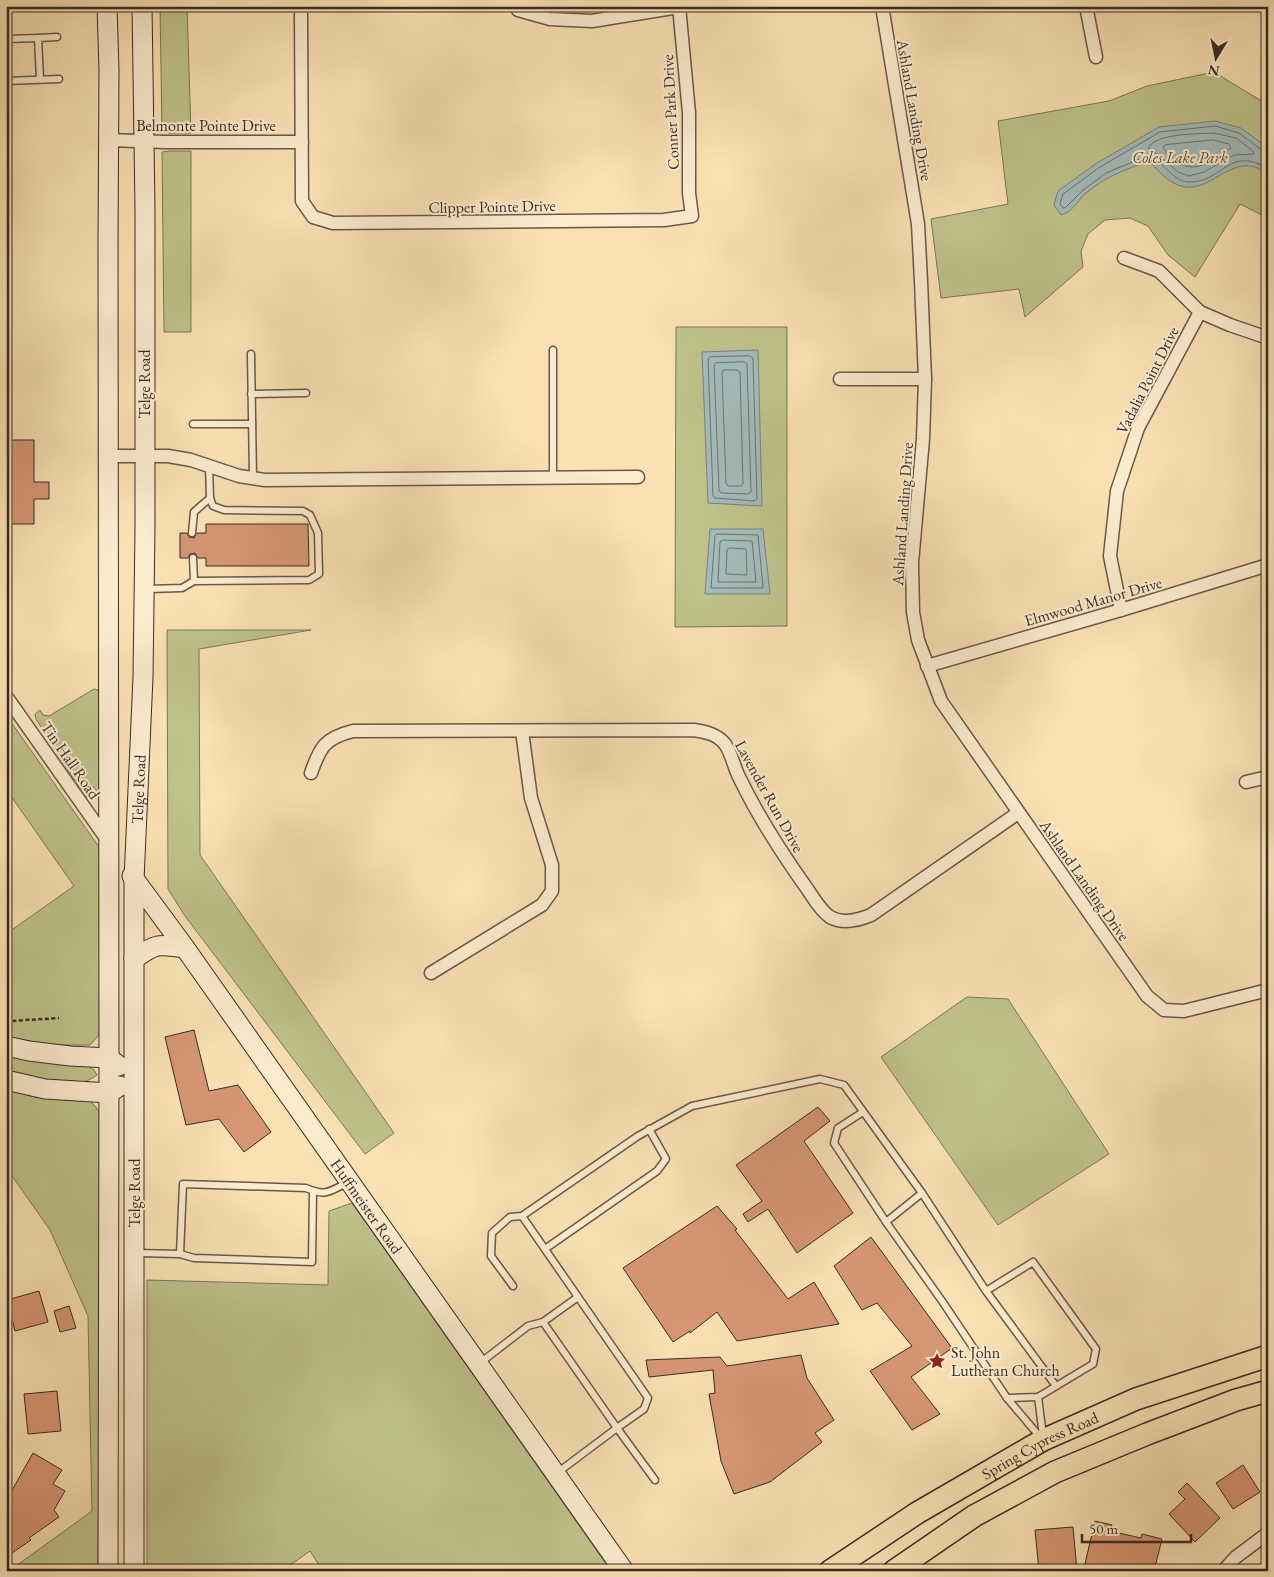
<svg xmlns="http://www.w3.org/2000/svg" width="1274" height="1577" viewBox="0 0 1274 1577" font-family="'EB Garamond',serif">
<rect width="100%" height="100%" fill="#f9e1b4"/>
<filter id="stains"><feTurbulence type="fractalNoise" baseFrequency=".004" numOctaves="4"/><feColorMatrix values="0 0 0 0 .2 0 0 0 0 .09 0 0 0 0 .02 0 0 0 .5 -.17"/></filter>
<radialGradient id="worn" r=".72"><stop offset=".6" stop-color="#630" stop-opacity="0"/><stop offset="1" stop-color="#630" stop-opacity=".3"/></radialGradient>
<g fill="#bfc28b" stroke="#7c7658">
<polygon points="160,6 187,6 191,133 169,133 162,131"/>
<polygon points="1214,72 1268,105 1268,218 1240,204 1195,277 1168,255 1148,226 1130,218 1105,220 1088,234 1081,251 1083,267 1025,317 1019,289 941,298 931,219 1008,204 998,121 1109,101 1147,86"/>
<polygon points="169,151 191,151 191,332 164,332 162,152"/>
<polygon points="676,327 787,327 787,626 675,627"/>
<polygon points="167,630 311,630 199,649 200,855 394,1133 365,1154 185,916 168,889"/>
<polygon points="94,689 98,690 100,696 100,788 98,793 94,787 89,787 88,798 83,794 36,719 35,714 40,710 43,715 49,716"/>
<polygon points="6,715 99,847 102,861 100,1034 90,1045 57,1045 6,1037 6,934 74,886 6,789"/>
<polygon points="967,997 1008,999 1109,1154 998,1225 881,1057"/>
<path d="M6,1054L86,1065L94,1070L97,1075C75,1093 30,1080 6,1071Z"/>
<polygon points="6,1088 35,1097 90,1101 96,1107 101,1116 98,1571 9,1571 92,1511 88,1316 50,1230 6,1167"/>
<polygon points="352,1203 611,1571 323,1571 310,1551 282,1571 147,1571 147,1280 328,1285 329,1211"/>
</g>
<g fill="#a3bbb9" stroke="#79817e">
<path d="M1215,121L1241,128L1268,148V175C1264,173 1259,168 1255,167C1225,158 1204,202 1172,182C1163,177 1156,168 1149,161C1126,169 1103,178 1085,194C1077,202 1072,212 1061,215L1054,205L1058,191L1097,163L1159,127Z"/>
<polygon points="758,350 762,506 708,503 702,352"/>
<polygon points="710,529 763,529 770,594 705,594"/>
</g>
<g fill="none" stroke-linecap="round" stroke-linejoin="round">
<g stroke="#6e736f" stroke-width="1">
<path d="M1214,133L1236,138L1253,151L1254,154L1234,155L1204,172L1189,176L1178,172L1156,153L1148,148C1157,133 1197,134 1214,133Z"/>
<path d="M1213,140L1229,144L1231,148C1202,167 1189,179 1163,148L1165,145Z"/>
<path d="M1268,152L1263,151L1239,133L1215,126L1160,132L1100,167L1063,194L1060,204L1063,208H1065L1082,191L1106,173L1147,156C1163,158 1171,182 1189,182C1222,183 1230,144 1268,169"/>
<polygon points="750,356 753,358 757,499 754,501 715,498 713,496 708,359 710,357"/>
<polygon points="745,362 747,364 751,492 748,494 721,493 719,490 714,365 716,363"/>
<polygon points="724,370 737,370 740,372 743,484 741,486 728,486 726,483 722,373"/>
<polygon points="717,534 758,535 763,588 711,588 715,536"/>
<polygon points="723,540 752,541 756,582 718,582 720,542"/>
<polygon points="730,548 746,549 747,575 726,574 727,550"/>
</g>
</g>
<g fill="#d69674" stroke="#392b25">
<polygon points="6,440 34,440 34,482 49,482 49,499 34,499 34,524 6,524"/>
<polygon points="206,524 308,524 309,566 206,566 206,558 198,558 195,553 190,554 188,558 180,558 180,533 187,533 189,537 194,538 197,533 206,533"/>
<polygon points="194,1030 209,1091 238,1085 271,1132 244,1152 219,1119 186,1125 165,1037"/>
<polygon points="818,1107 830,1121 804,1141 853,1213 797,1253 768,1209 748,1222 743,1214 762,1201 736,1165"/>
<polygon points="717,1206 737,1229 735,1230 788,1299 814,1282 839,1324 737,1341 717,1312 690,1333 690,1331 673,1342 623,1268"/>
<polygon points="871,1237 952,1348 911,1377 940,1414 912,1430 870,1371 912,1346 877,1303 862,1310 834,1266"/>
<polygon points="39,1291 48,1322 15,1331 7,1300"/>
<polygon points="69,1306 76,1328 60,1332 54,1311"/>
<polygon points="801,1355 807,1378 834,1420 815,1433 822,1442 770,1482 734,1494 721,1461 709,1394 715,1393 713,1370 649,1377 646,1360 720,1357 727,1366"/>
<polygon points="57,1391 61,1431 28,1434 24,1394"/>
<polygon points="33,1453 62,1470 53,1484 65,1491 54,1510 59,1517 29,1538 31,1540 12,1553 6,1544 6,1495 11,1492"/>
<polygon points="1243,1465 1260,1492 1233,1509 1216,1483"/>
<polygon points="1187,1483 1220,1518 1195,1542 1169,1514 1185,1499 1178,1492"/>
<polygon points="1095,1521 1112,1525 1110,1531 1141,1538 1142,1534 1162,1539 1154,1571 1097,1571 1084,1568"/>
<polygon points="1073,1527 1077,1571 1039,1571 1035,1530"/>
</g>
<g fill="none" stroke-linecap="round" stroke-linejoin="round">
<g stroke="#695849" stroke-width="9">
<g id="lane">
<polyline points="6,7 28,6"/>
<polyline points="6,39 38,38"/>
<polyline points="40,79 38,38 57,37"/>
<polyline points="6,81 59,79"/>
<polyline points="553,350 553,478"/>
<polyline points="251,354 253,478"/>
<polyline points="251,394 306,393"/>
<polyline points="193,424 252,424"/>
<polyline points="192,533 194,512 210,498"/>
<polyline points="193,558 194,581"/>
<polyline points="146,589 182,588 194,581 309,580 319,574 318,533 310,515 303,511 224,510 213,506 210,498 209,466"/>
<polyline points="863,1112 838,1128 834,1143 886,1222"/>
<polyline points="522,1216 638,1136 692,1106 820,1079 844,1085 922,1193"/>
<polyline points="545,1249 657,1171 666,1159 649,1129"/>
<path d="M137,1253L180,1254L183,1184L306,1188C326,1197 331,1191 348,1182"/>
<polyline points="180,1254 194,1258 312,1262 313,1191"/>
<polyline points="513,1286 491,1256 492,1233 510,1217 522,1216 578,1297"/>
<polyline points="986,1291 1033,1262 1096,1349 1093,1364 1038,1397 1007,1398"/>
<polyline points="543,1322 578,1297 648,1398 644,1409 617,1428 655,1480"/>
<polyline points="480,1363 528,1326 543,1322 617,1428 557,1473"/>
<polyline points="1038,1397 1043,1436"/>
<polyline points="1040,1437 1007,1398 942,1301 886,1222 922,1193 986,1291 1056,1386"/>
</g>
</g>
<g stroke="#695849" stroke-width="15">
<g id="street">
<polyline points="882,6 918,224 921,281 925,379 923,439 912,563 913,612 918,640 941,701 1147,996 1164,1010 1184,1011 1268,990"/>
<polyline points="1086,6 1096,57"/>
<polyline points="518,10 550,19 592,21 679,7"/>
<polyline points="301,14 302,201 313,217 333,223 664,220 692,216 689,193 689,113 679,6"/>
<polyline points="109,140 165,142 302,142"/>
<polyline points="1124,258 1159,271 1200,312 1230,325 1268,338"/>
<polyline points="840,379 925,379"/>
<polyline points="108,456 168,456 191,460 239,476 265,480 638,477"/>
<polyline points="1121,610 1110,556 1117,491 1138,428 1200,312"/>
<polyline points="927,666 1121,610 1268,565"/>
<polyline points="6,696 108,841"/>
<path d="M311,773C320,747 325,738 353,731L694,730C706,732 717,734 725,744C732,754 734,768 740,779C759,818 783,855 808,890C814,899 821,911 830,917C842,924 859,920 871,915L1018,813"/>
<polyline points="1246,782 1268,777"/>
<polyline points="431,973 542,905 552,891 552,865 531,798 522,731"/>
<polyline points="1223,1571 1236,1557 1268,1533"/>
</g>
</g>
<g stroke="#392b25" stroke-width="21">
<g id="secondary">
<polyline points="107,6 109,70 108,241 109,1058 108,1571"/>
<path id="s1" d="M132,876L185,948L624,1571"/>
<path d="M134,959C156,943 158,944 185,948"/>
<polyline points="6,1046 29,1051 70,1056 109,1058 119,1066"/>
<polyline points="6,1080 45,1089 109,1093 120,1086"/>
<path id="s2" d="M134,1571V880L143,677L145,528V210L142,6"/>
</g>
</g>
<g stroke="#392b25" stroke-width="24">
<g id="primary">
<path id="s3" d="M830,1571L917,1513L1043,1440L1136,1399L1268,1356"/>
<polyline points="894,1571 974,1516 1055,1472 1147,1434 1236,1400 1268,1391"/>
</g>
</g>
<polyline stroke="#392b25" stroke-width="2.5" stroke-dasharray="4 2.5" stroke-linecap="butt" points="6,1020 11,1021 59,1018"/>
<use href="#lane" stroke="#fbecce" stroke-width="6"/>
<use href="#street" stroke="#fbecce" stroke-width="12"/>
<use href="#secondary" stroke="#fbecce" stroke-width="19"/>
<use href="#primary" stroke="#f9e1b4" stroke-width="21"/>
</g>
<defs>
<g id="sight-bare" transform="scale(1.35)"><path d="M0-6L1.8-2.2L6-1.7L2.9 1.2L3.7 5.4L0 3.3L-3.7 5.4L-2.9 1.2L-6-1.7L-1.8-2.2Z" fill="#8f2418" stroke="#fbecce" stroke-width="2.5" paint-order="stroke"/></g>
</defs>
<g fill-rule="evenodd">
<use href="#sight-bare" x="937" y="1361"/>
</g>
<g text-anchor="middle" stroke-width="4" stroke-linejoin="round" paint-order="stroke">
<g font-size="16" fill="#392b25" stroke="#fbecce">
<text transform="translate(915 110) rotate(80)" y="6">Ashland Landing Drive</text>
<text transform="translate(670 112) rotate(-93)" y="6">Conner Park Drive</text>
<text x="206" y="131">Belmonte Pointe Drive</text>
<text transform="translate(492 206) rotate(-1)" y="6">Clipper Pointe Drive</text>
<text transform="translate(1147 380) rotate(-63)" y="6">Vadalia Point Drive</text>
<text transform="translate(144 384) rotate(-90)" y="6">Telge Road</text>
<text transform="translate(902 514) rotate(-86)" y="6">Ashland Landing Drive</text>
<text transform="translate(1093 601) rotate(-16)" y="6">Elmwood Manor Drive</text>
<text transform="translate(71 760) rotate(55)" y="6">Tin Hall Road</text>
<text dy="6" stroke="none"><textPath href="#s2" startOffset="782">Telge Road</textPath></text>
<text transform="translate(770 796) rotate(61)" y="6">Lavender Run Drive</text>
<text transform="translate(1085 880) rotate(55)" y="6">Ashland Landing Drive</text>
<text transform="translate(134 1193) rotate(-90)" y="6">Telge Road</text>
<text dy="6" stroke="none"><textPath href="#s1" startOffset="405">Huffmeister Road</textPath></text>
<text dy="6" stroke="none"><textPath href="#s3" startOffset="245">Spring Cypress Road</textPath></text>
</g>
<g font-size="16" font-style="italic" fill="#5a513e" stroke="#fbecce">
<text x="1180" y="163">Coles Lake Park</text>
</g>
<g font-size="16" fill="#392b25" stroke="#fbecce" text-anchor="start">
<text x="951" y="1358">St. John<tspan x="951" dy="18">Lutheran Church</tspan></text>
</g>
</g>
<rect width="1274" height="1577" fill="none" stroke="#f9e1b4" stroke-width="25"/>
<rect x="8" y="8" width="1259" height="1562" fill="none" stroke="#392b25" stroke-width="2.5"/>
<rect x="12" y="12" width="1249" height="1552" fill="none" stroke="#392b25"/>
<g transform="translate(1216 58) rotate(190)" stroke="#fbecce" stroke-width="4" paint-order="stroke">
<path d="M0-4L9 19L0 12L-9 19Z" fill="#392b25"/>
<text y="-8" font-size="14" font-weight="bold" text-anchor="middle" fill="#392b25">N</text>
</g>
<path d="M1082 1534v8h109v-8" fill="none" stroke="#392b25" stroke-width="2.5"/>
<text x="1089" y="1534" font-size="15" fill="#392b25" stroke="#fbecce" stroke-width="4" paint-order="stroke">50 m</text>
<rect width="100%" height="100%" filter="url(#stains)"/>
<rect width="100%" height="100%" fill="url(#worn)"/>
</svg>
